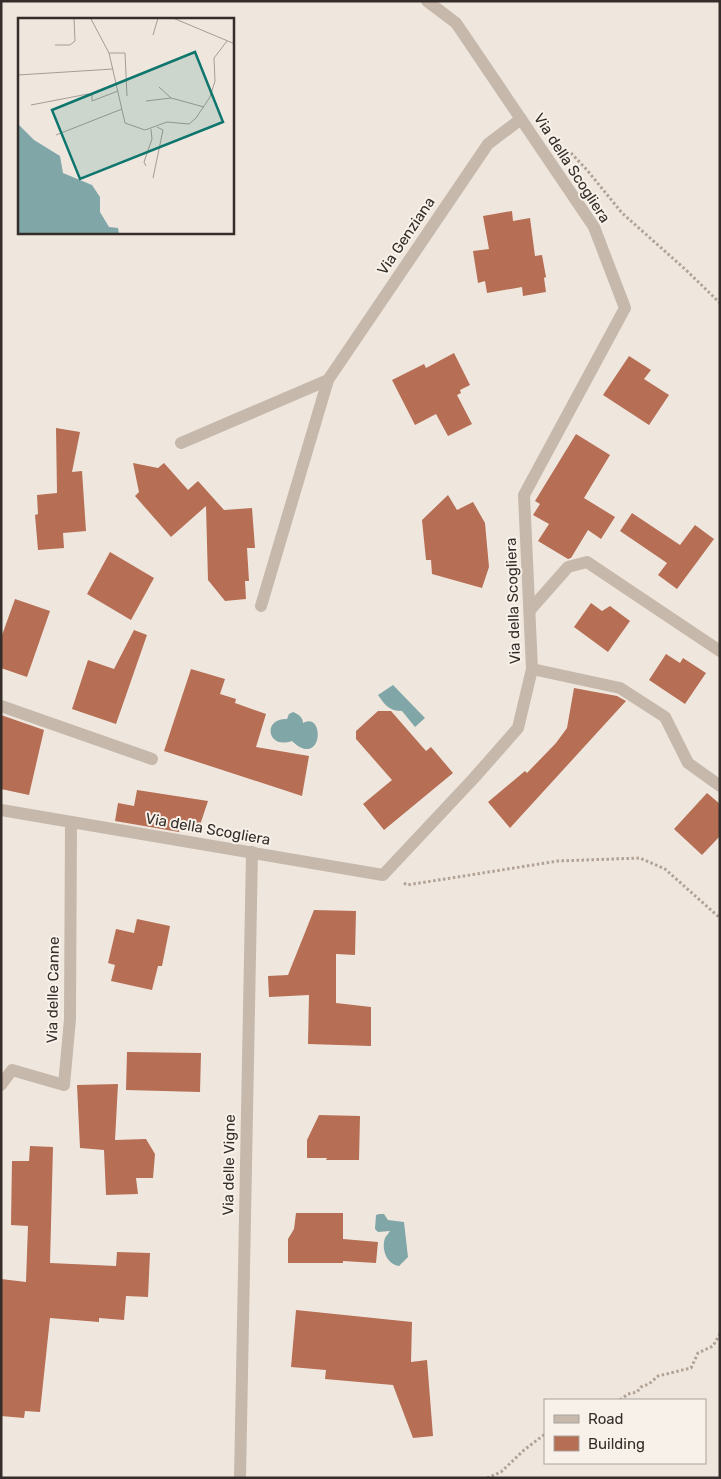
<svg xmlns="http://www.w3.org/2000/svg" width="721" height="1479" viewBox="0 0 721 1479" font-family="Rubik,sans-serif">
<rect width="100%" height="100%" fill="#efe7de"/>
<g fill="#80a6a8">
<path d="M393,685L425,718L415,727L402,711C389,711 385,705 378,695Z"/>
<path d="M293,712C298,714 303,717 303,723C326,711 322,770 292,741C267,750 262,718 287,719L289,714Z"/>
<path d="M379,1214H384L388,1220L404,1222L408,1257L399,1266C387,1264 381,1250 385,1238C386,1236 388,1234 390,1231L378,1232L375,1229L376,1215Z"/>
</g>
<g fill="#b66e54">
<polygon points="512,211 513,221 530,218 535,256 542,255 546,277 544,278 546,292 523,296 522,287 487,293 485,281 478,283 473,251 489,249 483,216"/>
<polygon points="454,353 470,385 460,390 461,393 457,395 472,424 448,436 436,414 415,425 392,380 424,364 426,368"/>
<polygon points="629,356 651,370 644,379 669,395 649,425 603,395"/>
<polygon points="56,428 80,432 72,472 82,471 86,531 63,533 64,548 38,550 35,515 38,514 37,495 57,493"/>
<polygon points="576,434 610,455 584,498 615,517 601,539 588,530 571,558 568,559 538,541 549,524 533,515 540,504 535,501"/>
<polygon points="133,463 158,468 164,463 188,490 198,481 224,510 252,508 255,548 247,548 249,581 245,581 246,599 225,601 208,580 206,506 171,537 135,496 139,492"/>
<polygon points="448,495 457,510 473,502 485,523 489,567 482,588 432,574 431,560 426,560 422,520"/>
<polygon points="632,513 680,545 695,525 714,539 677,589 658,575 667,563 620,531"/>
<polygon points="110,552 154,578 131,620 87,594"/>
<polygon points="15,599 50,611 27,677 1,668 1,638"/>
<polygon points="591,603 602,611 610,606 630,621 608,652 574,627"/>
<polygon points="134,630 147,635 116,724 72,709 88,660 114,669"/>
<polygon points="666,654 680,663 683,658 706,673 685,704 649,680"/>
<polygon points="191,669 225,679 220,694 236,699 235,703 266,714 256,747 309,756 302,796 164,751"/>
<polygon points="574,688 617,696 626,701 510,828 488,802 525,771 527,773 556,743 567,728"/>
<polygon points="378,711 391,711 426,751 431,747 453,773 384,830 363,804 392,780 356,739 356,731"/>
<polygon points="1,715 44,730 29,795 1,789"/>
<polygon points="137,790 208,801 198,831 180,825 179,832 115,821 118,803 134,806"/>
<polygon points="707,793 720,804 720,836 702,855 674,829"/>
<polygon points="314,910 356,911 355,955 336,954 336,1003 371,1007 371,1046 308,1044 309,995 269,997 268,976 288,975"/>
<polygon points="137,919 170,926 162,966 158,966 152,990 111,981 115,965 108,963 116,929 134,933"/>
<polygon points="127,1052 201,1053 200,1092 126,1090"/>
<polygon points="118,1084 115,1140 146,1139 155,1154 153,1178 136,1178 138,1194 106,1195 104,1150 80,1148 77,1085"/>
<polygon points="319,1115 360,1116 359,1160 326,1160 327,1158 307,1158 307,1140"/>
<polygon points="30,1146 53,1147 50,1263 116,1266 117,1252 150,1253 148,1297 126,1296 124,1320 99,1318 99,1322 50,1318 40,1412 25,1411 24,1418 1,1416 1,1279 26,1282 28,1226 11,1225 12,1161 29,1161"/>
<polygon points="296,1213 343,1213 343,1239 378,1242 376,1263 343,1261 343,1263 288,1263 288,1239 294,1229"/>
<polygon points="296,1310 412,1322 411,1362 427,1360 433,1436 413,1438 393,1385 325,1379 326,1370 291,1367"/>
</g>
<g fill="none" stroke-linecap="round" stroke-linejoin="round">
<g stroke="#b1a295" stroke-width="3" stroke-dasharray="2.5 2.5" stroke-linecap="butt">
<polyline points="571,153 587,170 622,213 686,270 720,303"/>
<polyline points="404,883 407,885 558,861 640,858 665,869 720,918"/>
<polyline points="620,1400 628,1394 637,1392 641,1387 649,1384 658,1376 691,1368 698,1353 713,1346 720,1334"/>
<polyline points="487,1478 501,1472 524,1450 545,1434"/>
</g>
<g stroke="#c6b8ab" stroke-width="12">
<polyline points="181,443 328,380 488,144 521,119"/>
<polyline points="261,606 328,380"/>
<polyline points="530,610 568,567 587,562 720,651"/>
<polyline points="532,669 620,688 665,717 688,763 720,786"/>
<polyline points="1,706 152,759"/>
<polyline points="1,810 383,875 474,778 518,728 532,669 524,495 625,308 594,227 456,23 427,1"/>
<polyline points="1,1085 12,1070 64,1085 70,1019 71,822"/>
<polyline points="240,1478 252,852"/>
</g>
</g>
<g text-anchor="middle" stroke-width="4" stroke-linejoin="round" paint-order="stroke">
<g font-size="15" fill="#342d29" stroke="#f7f1e9">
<text transform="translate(572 168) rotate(57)" y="5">Via della Scogliera</text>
<text transform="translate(406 236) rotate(-56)" y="5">Via Genziana</text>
<text transform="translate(513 601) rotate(-92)" y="5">Via della Scogliera</text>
<text transform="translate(208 829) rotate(10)" y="5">Via della Scogliera</text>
<text transform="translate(53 990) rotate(-89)" y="5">Via delle Canne</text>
<text transform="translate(229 1165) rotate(-89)" y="5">Via delle Vigne</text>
</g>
</g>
<g transform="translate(18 18)">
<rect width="216" height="216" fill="#efe7de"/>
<path d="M0,106L16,122L42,138L45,155L74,167L82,179V194L91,209L100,210L101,216H0Z" fill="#80a6a8"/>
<path fill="none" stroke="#a49d96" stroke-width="1" d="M155,0L217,26M73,1L91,35L107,105L127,112L149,104L171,106L178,100L192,79L197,63L196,40L209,23M135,17L140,0M37,27H52L57,23L56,0M91,35H107L109,78M0,57L95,51M141,69L153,80L186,89M128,83L153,80M13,87L70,76L74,77V83L100,73M38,117L104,91M128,148L126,144L134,121L133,111M135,160L145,112L139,109"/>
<path fill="#0f766e" fill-opacity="0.15" stroke="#0f766e" stroke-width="2.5" d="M177,34L205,104L62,161L34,92Z"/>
<rect width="216" height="216" fill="none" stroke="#342d29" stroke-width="2.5"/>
</g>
<rect width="721" height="1479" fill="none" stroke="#342d29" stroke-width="5"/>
<rect x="544" y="1399" width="162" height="65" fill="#f7f1e9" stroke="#a9a39c"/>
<rect x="554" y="1415" width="25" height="8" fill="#c6b8ab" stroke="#a9a39c"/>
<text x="588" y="1424" font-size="15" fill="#342d29">Road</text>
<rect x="554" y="1436" width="25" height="15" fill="#b66e54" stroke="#a9a39c"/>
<text x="588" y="1449" font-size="15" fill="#342d29">Building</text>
</svg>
